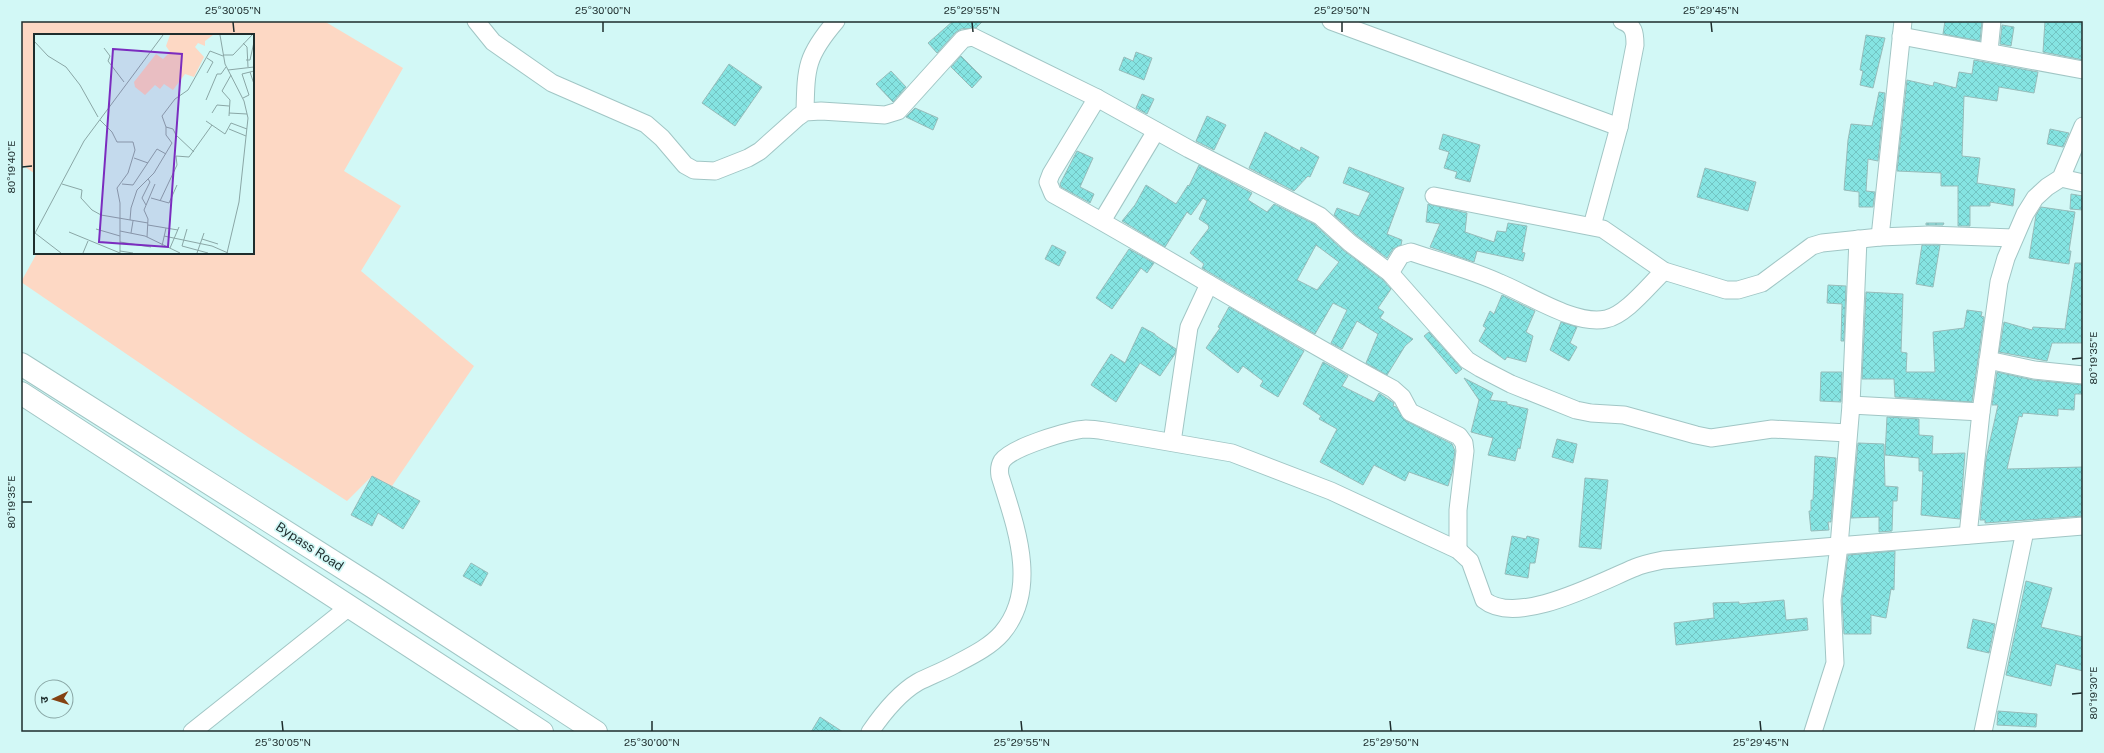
<svg xmlns="http://www.w3.org/2000/svg" width="2104" height="753" viewBox="0 0 2104 753" font-family="'Public Sans','Noto Sans Devanagari',sans-serif">
<defs>
<pattern id="building-cross-hatch" width="8" height="8" patternUnits="userSpaceOnUse"><rect width="8" height="8" fill="#85e4e2"/><path d="M0 0l8 8M0 8l8-8" fill="none" stroke="#72c4c2"/></pattern>
</defs>
<rect width="100%" height="100%" fill="#d2f8f6"/>
<polygon fill="#fdd8c4" points="21,21 324,21 403,68 344,171 401,206 361,271 474,366 392,486 372,476 347,501 248,437 21,282 37,253 253,253 253,35 35,35 35,174 21,164"/>
<g fill="url(#building-cross-hatch)" stroke="#97bcba" fill-rule="evenodd">
<polygon points="953,21 983,21 976,28 961,29 956,32 937,53 928,43"/>
<polygon points="1945,21 1982,21 1980,41 1943,34"/>
<polygon points="2045,21 2083,21 2083,60 2043,52"/>
<polygon points="2002,25 2014,27 2011,46 2000,44"/>
<polygon points="1866,35 1885,38 1873,88 1860,85 1863,71 1860,70"/>
<polygon points="1136,52 1152,58 1144,80 1119,70 1124,57 1133,61"/>
<polygon points="961,56 982,77 972,88 951,67"/>
<polygon points="1974,60 2038,72 2034,93 1999,87 1997,101 1964,96 1962,156 1980,158 1977,183 2015,189 2013,206 1990,202 1990,206 1970,206 1970,226 1958,226 1958,186 1941,186 1941,173 1897,171 1907,80 1933,86 1934,82 1956,88 1959,72 1972,74"/>
<polygon points="729,64 762,87 735,126 702,103"/>
<polygon points="891,71 906,87 893,102 876,84"/>
<polygon points="1879,92 1885,93 1878,161 1868,159 1866,191 1875,192 1873,207 1859,207 1859,192 1844,190 1848,140 1851,124 1872,126"/>
<polygon points="1142,94 1154,99 1147,114 1136,108"/>
<polygon points="915,108 938,118 933,130 906,117"/>
<polygon points="1207,116 1226,125 1214,150 1196,141"/>
<polygon points="2050,129 2069,133 2063,147 2047,144"/>
<polygon points="1265,132 1300,151 1301,147 1319,157 1310,177 1308,176 1294,191 1249,168"/>
<polygon points="1443,134 1480,145 1470,182 1455,178 1457,172 1444,168 1449,152 1439,149"/>
<polygon points="1077,151 1093,158 1080,187 1094,194 1090,203 1061,187 1060,184"/>
<path d="M1199,165L1252,193L1248,200L1267,212L1274,204L1314,224L1343,250L1383,280L1391,289L1378,308L1384,312L1380,318L1413,339L1405,346L1387,375L1366,363L1378,334L1357,321L1342,349L1331,343L1347,310L1333,303L1315,334L1202,268L1204,264L1190,253L1209,228L1208,225L1199,219L1207,201L1203,198L1191,215L1187,212L1165,247L1122,221L1135,205L1146,185L1176,204L1188,185L1189,186ZM1316,245L1339,262L1317,290L1297,280Z"/>
<polygon points="1349,167 1404,188 1387,234 1402,240 1401,245 1393,249 1387,258 1356,235 1334,215 1337,208 1359,216 1370,193 1343,183"/>
<polygon points="1705,168 1756,182 1748,211 1697,197"/>
<polygon points="2071,194 2083,196 2083,210 2070,209"/>
<polygon points="1428,204 1467,213 1465,232 1494,242 1497,231 1506,232 1508,223 1527,226 1522,252 1525,253 1523,261 1477,251 1474,262 1430,247 1440,224 1426,222"/>
<polygon points="2041,207 2075,212 2069,251 2071,251 2069,264 2029,258 2036,215"/>
<polygon points="1926,223 1944,223 1943,225 1926,225"/>
<polygon points="1052,245 1066,252 1059,266 1045,259"/>
<polygon points="1922,245 1940,245 1933,287 1916,284"/>
<polygon points="1129,249 1154,263 1147,273 1141,268 1112,309 1096,298"/>
<polygon points="2075,263 2083,263 2083,343 2052,343 2047,361 1999,352 2004,322 2032,330 2033,327 2065,329"/>
<polygon points="1828,285 1846,286 1844,341 1841,341 1842,304 1827,303"/>
<polygon points="1866,292 1903,294 1901,352 1907,353 1906,372 1935,372 1933,332 1964,328 1967,310 1982,312 1981,316 1984,317 1972,402 1895,397 1894,379 1862,379"/>
<polygon points="1502,295 1535,311 1526,332 1533,336 1526,362 1507,357 1505,360 1479,341 1486,328 1483,326 1490,311 1494,314"/>
<polygon points="1229,307 1304,351 1278,397 1260,386 1263,381 1243,366 1238,373 1206,348 1220,328 1218,327"/>
<polygon points="1561,322 1577,327 1570,343 1577,347 1569,361 1550,350"/>
<polygon points="1142,327 1155,334 1155,335 1176,349 1175,354 1160,376 1140,363 1116,402 1091,385 1111,354 1125,363"/>
<polygon points="1429,332 1462,369 1456,374 1424,336"/>
<polygon points="1323,362 1348,376 1342,386 1374,402 1379,393 1394,403 1393,406 1396,407 1406,421 1452,444 1455,451 1452,473 1448,486 1409,472 1405,481 1374,465 1363,485 1320,462 1337,429 1319,419 1321,416 1303,404"/>
<polygon points="1821,372 1842,372 1841,402 1820,401"/>
<polygon points="1997,372 2033,380 2083,385 2083,394 2075,394 2074,410 2058,409 2058,416 2023,413 2022,417 2019,416 2007,469 2083,467 2083,516 1985,523 1985,520 1980,520 1986,459 1998,405 1992,405"/>
<polygon points="1464,378 1493,393 1490,400 1507,402 1507,404 1528,409 1520,449 1518,448 1515,461 1488,455 1493,438 1471,432 1479,400"/>
<polygon points="1887,417 1919,419 1919,435 1933,436 1932,454 1965,453 1960,519 1921,515 1923,471 1919,471 1919,458 1885,455"/>
<polygon points="1557,439 1577,444 1573,463 1552,457"/>
<polygon points="1858,443 1884,444 1885,486 1898,487 1897,501 1893,501 1892,531 1879,532 1879,517 1851,518"/>
<polygon points="1815,456 1836,458 1831,522 1828,522 1829,530 1811,531 1809,511 1811,511 1811,500 1813,500"/>
<polygon points="372,476 420,501 403,529 378,513 372,526 351,515"/>
<polygon points="1585,478 1608,480 1601,549 1579,547"/>
<polygon points="1512,536 1526,539 1527,536 1539,539 1535,563 1530,563 1528,578 1505,574"/>
<polygon points="1895,551 1894,590 1891,589 1886,618 1871,615 1871,634 1844,634 1842,600 1848,555"/>
<polygon points="471,563 488,573 481,586 463,576"/>
<polygon points="2026,581 2052,588 2041,627 2083,637 2083,671 2056,664 2051,686 2006,675"/>
<polygon points="1784,600 1786,620 1807,618 1808,630 1676,645 1674,623 1714,618 1713,603 1739,602 1739,604"/>
<polygon points="1973,619 1995,624 1989,653 1967,648"/>
<polygon points="1998,711 2037,714 2036,727 1997,725"/>
<polygon points="820,717 843,732 811,732"/>
</g>
<g fill="none" stroke-linecap="round" stroke-linejoin="round">
<g stroke="#a1c6c5" stroke-width="19">
<g id="minor">
<polyline points="476,21 493,42 552,83 646,124 662,138 685,165 694,170 715,171 748,158 760,151 798,117 805,112 821,111 885,115 898,111 963,39 973,37 1097,98 1189,149 1320,216 1350,243 1390,273 1467,360 1480,368 1511,384 1576,410 1591,413 1624,415 1696,435 1711,438 1772,429 1848,433"/>
<polyline points="1331,21 1619,127"/>
<polyline points="1901,36 2083,70"/>
<polyline points="1989,51 1992,21"/>
<path d="M1097,98L1051,174L1048,182L1053,194C1167,257 1278,327 1393,389L1402,397L1410,412L1459,436L1464,443L1465,451L1458,510V550"/>
<path d="M805,112C806,67 806,56 836,21"/>
<polyline points="2061,178 2083,183"/>
<polyline points="1434,196 1603,229 1664,271 1726,290 1738,290 1762,283 1812,246 1822,243 1880,237 1929,235 2014,238"/>
<polyline points="1102,221 1156,131"/>
<path d="M1592,226L1619,127L1635,45C1635,33 1634,25 1622,21"/>
<polyline points="1880,237 1903,21"/>
<path d="M1390,273L1401,255L1411,252C1440,262 1472,270 1500,283C1528,294 1575,326 1606,319C1626,315 1649,285 1664,271"/>
<polyline points="1988,360 2034,370 2083,375"/>
<polyline points="1851,405 1981,412"/>
<polyline points="1172,442 1189,327 1209,284"/>
<polyline points="1968,535 1981,412 1999,282 2006,258 2025,214 2035,198 2047,187 2061,178 2083,126"/>
<polyline points="192,732 349,607"/>
<path d="M870,732C883,713 899,693 918,682C930,676 943,671 954,665C971,656 990,647 1002,633C1040,588 1015,525 1000,476C999,470 999,466 1002,461C1012,447 1069,430 1086,429C1092,429 1099,430 1105,431L1232,453L1331,491L1458,550L1470,561L1484,600C1517,627 1600,582 1634,568C1643,564 1653,562 1663,560L2083,526"/>
<polyline points="1813,732 1835,663 1832,600 1839,546 1851,405 1858,239"/>
<polyline points="1983,732 2025,531"/>
</g>
</g>
<g stroke="#a1c6c5" stroke-width="24">
<g id="primary">
<polyline points="21,364 373,587 596,732"/>
<polyline points="21,393 542,732"/>
</g>
</g>
<use href="#minor" stroke="#fff" stroke-width="17"/>
<use href="#primary" stroke="#fff" stroke-width="22"/>
</g>
<path fill="none" stroke="#1e2d2d" stroke-width="1.5" d="M233,22L234,32M603,22V32M972,22L973,32M1342,22V32M1711,22L1712,32M22,167L32,166M2072,359L2082,358M22,502H32M2072,694L2082,693M282,721L283,731M652,721V731M1021,721L1022,731M1390,721L1391,731M1760,721L1761,731"/>
<g text-anchor="middle" stroke-width="3.5" stroke-linejoin="round" paint-order="stroke">
<g font-size="13" fill="#1e2d2d" stroke="#d2f8f6">
<text transform="translate(310 546) rotate(33)" y="5">Bypass Road</text>
</g>
</g>
<g transform="translate(34 34)">
<rect width="220" height="220" fill="#d2f8f6"/>
<path d="M136,1H179L171,7V12L164,9L161,13L170,23L160,43L151,40L139,56L130,50L126,55L121,51L111,61L101,53L100,48L122,20L129,25L136,18L132,12Z" fill="#fdd8c4"/>
<path fill="none" stroke="#8aa7a6" stroke-width="1" d="M186,1L191,30L210,67L214,84L205,168L193,219M0,7L14,22L32,33L46,51L64,83M209,9L213,13L214,33M70,14L76,22L74,27L90,48M189,21H199L218,1M173,24L179,28L173,39M212,26H216L220,8M194,36L220,33M216,38L220,50M209,64L215,61L208,40L220,37M172,66L183,40H187L192,33M178,79L183,71L195,72M195,79L213,80M195,82L196,66L188,57L197,41M66,86L78,98L83,108H99L101,116L94,139L83,154L86,169V219M172,87L191,100L197,89L213,95M132,93L139,95L142,101L160,118M195,95L212,102M100,124L114,129M28,150L48,156L47,164L58,176L67,181L114,189M88,150L99,151L123,115L132,120M117,164L135,169L143,151M126,167L143,131L142,122L155,123L178,91M112,171L108,164L116,148L114,145M96,186L97,174L103,156L120,139L138,109L132,101V93L128,82L141,65L154,56L176,17L189,22M114,191L144,196M62,195L86,202M153,195L148,212L174,219M86,197L111,202L146,219M35,198L86,219M1,199L27,219M97,199L99,187M0,201L50,107L129,1M130,202L178,212L194,219M113,203L114,185L110,176L121,150M168,205L184,210M86,208L117,213M128,212L132,194M136,214L145,193M86,217L99,219M49,219L54,207M163,219L170,199"/>
<path fill="#7b2cbf" fill-opacity="0.15" stroke="#7b2cbf" stroke-width="2" d="M79,15L148,20L134,213L65,208Z"/>
<rect width="220" height="220" fill="none" stroke="#1e2d2d" stroke-width="2"/>
</g>
<rect width="2104" height="753" fill="none" stroke="#d2f8f6" stroke-width="44"/>
<g transform="translate(54 699) rotate(266)"><circle r="19" fill="#d2f8f6" stroke="#8aa7a6"/>
<path d="M0-3L7 15L0 10L-7 15Z" fill="#844212"/>
<text y="-6" font-size="11" font-weight="bold" text-anchor="middle" fill="#1e2d2d">उ</text>
</g>
<rect x="22" y="22" width="2060" height="709" fill="none" stroke="#1e2d2d" stroke-width="1.5"/>
<g font-size="10" text-anchor="middle" fill="#1e2d2d">
<text x="233" y="14">25°30'05"N</text>
<text x="603" y="14">25°30'00"N</text>
<text x="972" y="14">25°29'55"N</text>
<text x="1342" y="14">25°29'50"N</text>
<text x="1711" y="14">25°29'45"N</text>
<text transform="translate(11 167) rotate(-90)" y="4">80°19'40"E</text>
<text transform="translate(2093 358) rotate(-90)" y="4">80°19'35"E</text>
<text transform="translate(11 502) rotate(-90)" y="4">80°19'35"E</text>
<text transform="translate(2093 693) rotate(-90)" y="4">80°19'30"E</text>
<text x="283" y="746">25°30'05"N</text>
<text x="652" y="746">25°30'00"N</text>
<text x="1022" y="746">25°29'55"N</text>
<text x="1391" y="746">25°29'50"N</text>
<text x="1761" y="746">25°29'45"N</text>
</g>
</svg>
